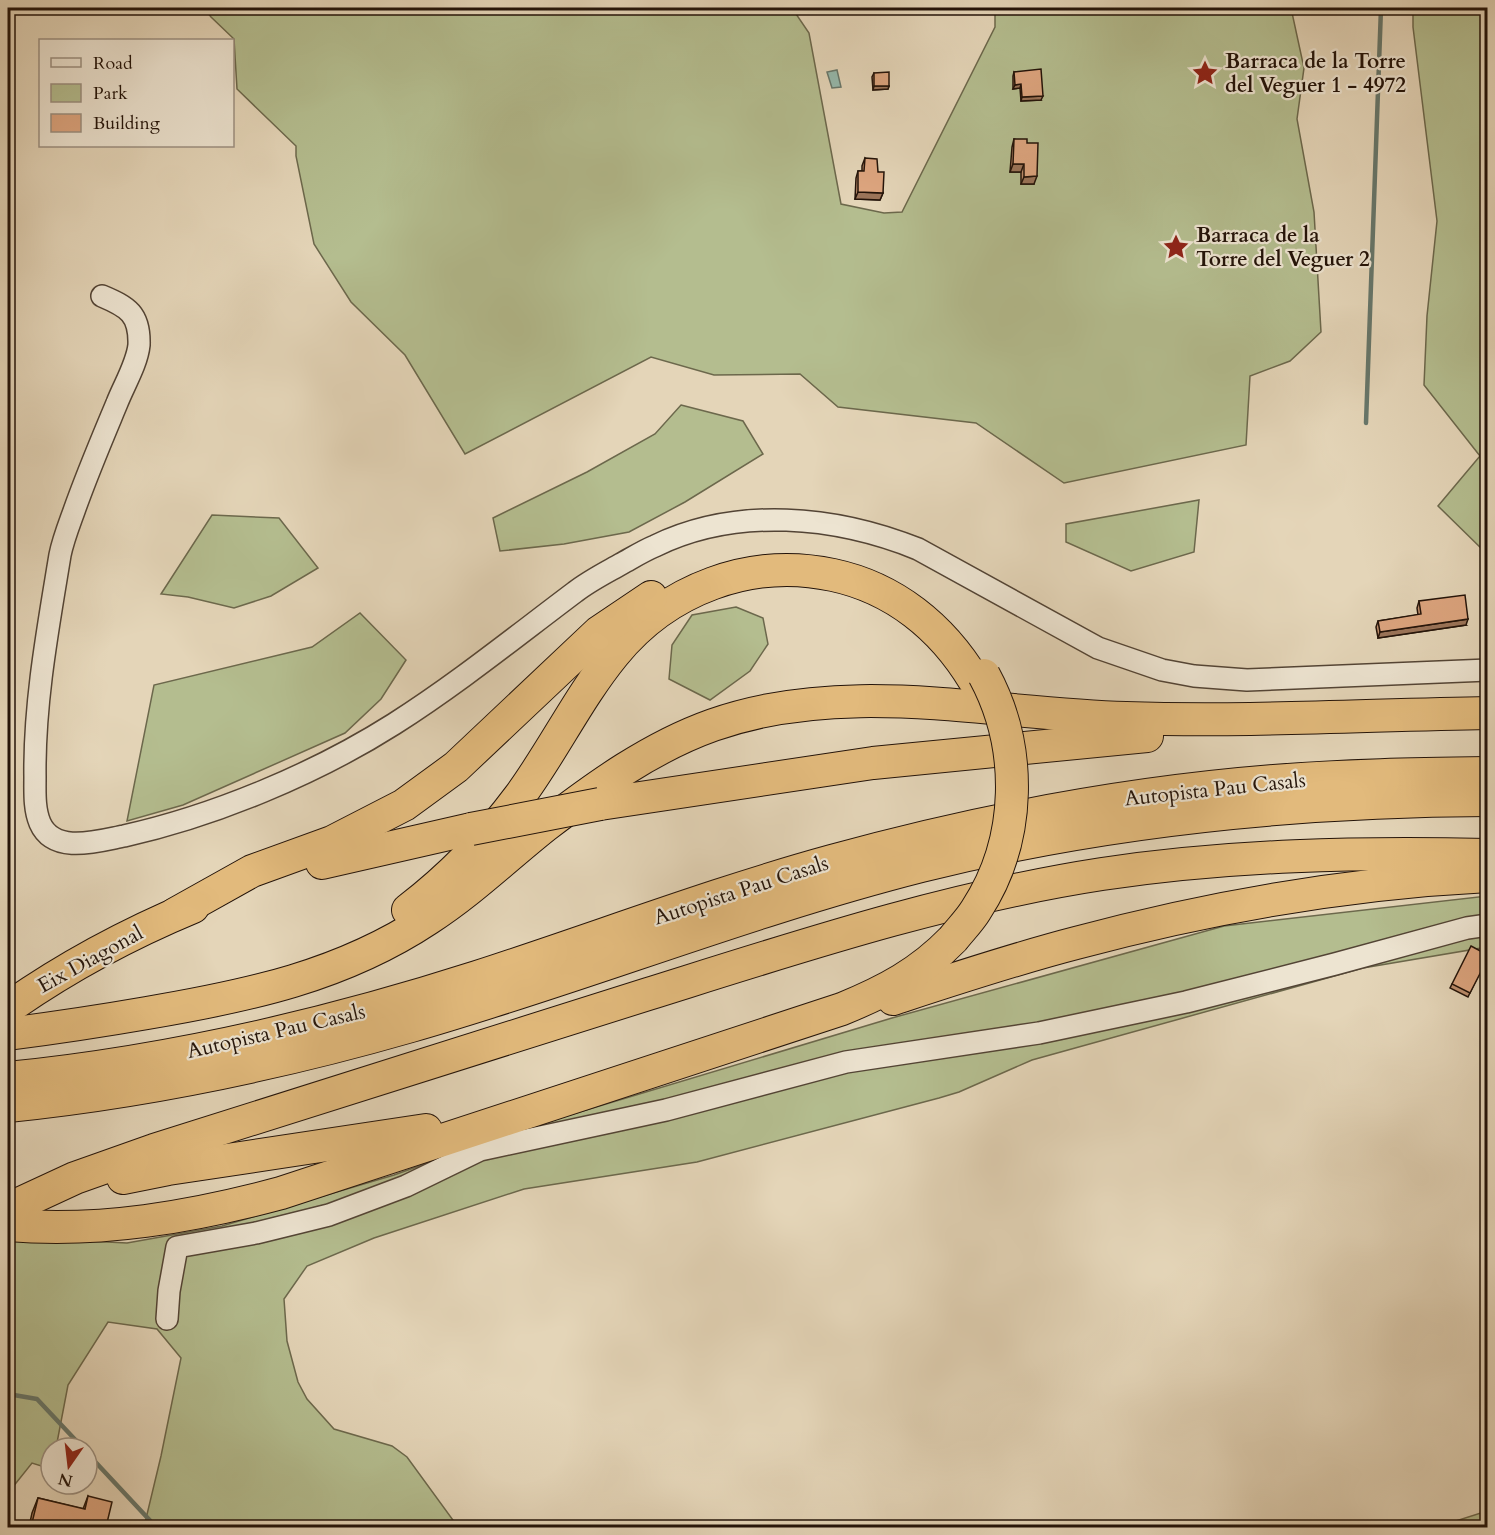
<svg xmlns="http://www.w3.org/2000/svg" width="1495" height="1535" viewBox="0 0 1495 1535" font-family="Cardo,serif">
<rect width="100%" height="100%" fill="#e4d5b8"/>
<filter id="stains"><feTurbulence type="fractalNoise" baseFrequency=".00333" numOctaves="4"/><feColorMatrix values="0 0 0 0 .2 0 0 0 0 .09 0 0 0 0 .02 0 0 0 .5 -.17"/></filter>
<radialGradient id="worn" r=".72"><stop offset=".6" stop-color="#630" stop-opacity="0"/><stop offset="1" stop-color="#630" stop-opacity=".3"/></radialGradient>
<g fill="#b4bd8f" stroke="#6c684c" stroke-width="1.5">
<polygon points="204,8 792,8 809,33 841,204 884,213 902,212 995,27 995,8 1291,8 1304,68 1297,119 1314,212 1321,332 1290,361 1250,376 1246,445 1064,483 976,423 838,407 800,374 714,375 651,357 465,454 405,355 351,302 314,244 296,156 296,146 237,89 234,39 211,17"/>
<polygon points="1413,8 1487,8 1487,554 1438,506 1480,456 1424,385 1427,316 1437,221 1413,27"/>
<polygon points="681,405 743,421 763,454 685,502 629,532 564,544 500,551 493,518 587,472 655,434"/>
<polygon points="1199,500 1194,552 1131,571 1066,542 1066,524"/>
<polygon points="212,515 279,518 318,568 271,596 234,608 188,597 161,594"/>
<polygon points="736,607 763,618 768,644 750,671 710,700 669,679 672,645 692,615"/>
<polygon points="360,613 406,660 381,699 345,733 183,805 127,821 154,685 312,647"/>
<polygon points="1487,896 1487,947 1363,968 1032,1060 959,1092 939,1098 697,1162 524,1189 374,1238 307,1266 284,1299 287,1341 298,1382 307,1399 334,1429 392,1446 407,1457 458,1527 144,1527 161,1456 181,1358 157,1329 108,1322 68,1385 56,1448 51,1448 51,1469 32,1463 8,1493 8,1237 127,1243 222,1226 394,1175 523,1129 892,1018 1224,926"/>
<polygon points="1487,1511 1487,1527 1437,1527"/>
</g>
<polygon fill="#95b9ad" stroke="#67776b" stroke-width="1.5" points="837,70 841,87 832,88 827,72"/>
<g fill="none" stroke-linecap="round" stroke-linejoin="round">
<g stroke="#67776b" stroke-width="4.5">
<polyline points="1366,423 1381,8"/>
<polyline points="8,1394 37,1399 83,1448"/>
<polyline points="87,1453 157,1528"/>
</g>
<g stroke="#534435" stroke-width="24">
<g id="minor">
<path d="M102,296C128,307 140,314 139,345C137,364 124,385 117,403C102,439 87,474 74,511C69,525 63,540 60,555C48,628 34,703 35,777C35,792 34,809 40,823C54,855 98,841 124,836C214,816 315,774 394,724C457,684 515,637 575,592C589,581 605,573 621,564C632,558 643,551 655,546C737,506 836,516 918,549L1098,648L1162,670L1194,676L1247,680L1488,670"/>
<polyline points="167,1319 169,1291 177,1247 256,1233 329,1215 406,1186 480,1150 666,1110 846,1062 1039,1033 1186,1002 1335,964 1467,928 1488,925"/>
</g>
</g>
<g stroke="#231309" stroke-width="34">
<g id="highway">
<polyline points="600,804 873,763 1147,736"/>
<polyline points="322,863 471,829"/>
<path d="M408,910C451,877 487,840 519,797C553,751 578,698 614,654C667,589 751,557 833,575C894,588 942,627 974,680"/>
<polyline points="175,914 252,871 332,842 404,805 456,767 599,632 651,597"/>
<path d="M893,999C954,979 1014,959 1076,943C1210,907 1349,883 1488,876"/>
<path d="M8,1008C65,968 128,934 193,907"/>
<path d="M8,1034C54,1028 101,1021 147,1013C248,996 342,976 428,919C470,892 506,857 545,826C597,786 651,747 713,725C847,678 988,714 1126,718C1247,722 1367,715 1488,713"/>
<path d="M8,1078C167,1062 324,1026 477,977C595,939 712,894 832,861C977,821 1124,793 1274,781C1345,775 1416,774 1488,773"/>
<path d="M8,1106C144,1092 279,1064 411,1026C582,977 748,910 921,866C1106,820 1297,801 1488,800"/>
<polyline points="123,1178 168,1169 426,1130"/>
<path d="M8,1209L75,1178L154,1150C319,1098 484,1046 648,994C798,947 946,898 1102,874C1230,855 1358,852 1488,855"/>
<path d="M8,1225C100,1233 191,1217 281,1193L842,1009C886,991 920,973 953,939"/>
</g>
</g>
<use href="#minor" stroke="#ede4d1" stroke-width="21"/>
<use href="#highway" stroke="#e2ba7c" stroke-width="32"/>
<g stroke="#231309" stroke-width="34" stroke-linecap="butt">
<g id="highway-bridge">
<polyline points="471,829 600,804"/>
<path d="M953,939C961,929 970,920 976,910C1022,840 1023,747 984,675"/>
</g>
</g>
<use href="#highway-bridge" stroke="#e2ba7c" stroke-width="32"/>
</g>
<g fill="#be8e6d" stroke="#231309" stroke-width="1.5">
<polygon points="1014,72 1041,100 1021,101 1020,88 1013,89 1013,76"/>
<polygon points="874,73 889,86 888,89 873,90 872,77"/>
<polygon points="1014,139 1027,143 1034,184 1021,184 1021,172 1010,172 1012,147"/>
<polygon points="865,158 878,172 883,193 880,200 855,199 856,178 858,171 862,171 862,166"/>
<polygon points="1419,601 1466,625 1378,638 1376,627 1378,621 1418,615 1417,608"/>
<polygon points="1488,955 1468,997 1450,988 1452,984"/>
<polygon points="88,1496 106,1527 29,1527 32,1513 38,1498 83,1509"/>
</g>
<g fill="#9b7459" stroke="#231309" stroke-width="1.5">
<polygon points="1021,84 1020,88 1013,89 1015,85"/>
<polygon points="874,86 889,86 888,89 873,90"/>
<polygon points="1043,96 1041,100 1021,101 1022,97"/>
<polygon points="1013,164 1024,164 1021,172 1010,172"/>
<polygon points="1037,176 1034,184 1021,184 1024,177"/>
<polygon points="858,192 883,193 880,200 855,199"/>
<polygon points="1468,619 1466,625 1378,638 1380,632"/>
</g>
<g fill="#dda57f" stroke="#231309" stroke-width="1.5">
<polygon points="1041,69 1043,96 1022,97 1021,84 1015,85 1014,72"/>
<polygon points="889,72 889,86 874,86 874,73"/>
<polygon points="1014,139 1027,139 1027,143 1038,143 1037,176 1024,177 1024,164 1013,164"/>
<polygon points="865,158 877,159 878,172 884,172 883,193 858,192 858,171 864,171"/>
<polygon points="1465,595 1468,619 1380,632 1378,621 1421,614 1419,601"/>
<polygon points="1471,946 1488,955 1488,958 1470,993 1452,984"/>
<polygon points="88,1496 112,1502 106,1527 31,1527 38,1498 85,1509"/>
</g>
<defs>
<g id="sight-bare" transform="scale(2.07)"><path d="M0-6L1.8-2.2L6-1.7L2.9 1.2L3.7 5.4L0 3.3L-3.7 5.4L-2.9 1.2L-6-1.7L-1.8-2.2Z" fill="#8f2418" stroke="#ede4d1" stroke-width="2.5" paint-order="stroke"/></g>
</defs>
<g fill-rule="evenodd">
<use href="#sight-bare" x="1205" y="73"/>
<use href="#sight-bare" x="1176" y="247"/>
</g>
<g text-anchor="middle" stroke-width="4.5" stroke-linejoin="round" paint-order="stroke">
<g font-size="21" font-weight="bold" fill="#231309" stroke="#ede4d1" text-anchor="start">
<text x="1225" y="68">Barraca de la Torre<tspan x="1225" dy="24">del Veguer 1 - 4972</tspan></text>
<text x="1196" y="242">Barraca de la<tspan x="1196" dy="24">Torre del Veguer 2</tspan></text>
</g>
<g font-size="21" fill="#231309" stroke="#ede4d1">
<text transform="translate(1215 789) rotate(-6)" y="7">Autopista Pau Casals</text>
<text transform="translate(741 890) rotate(-18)" y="7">Autopista Pau Casals</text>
<text transform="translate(90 959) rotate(-29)" y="7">Eix Diagonal</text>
<text transform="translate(276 1031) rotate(-13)" y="7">Autopista Pau Casals</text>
</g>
</g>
<rect width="1495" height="1535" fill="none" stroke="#e4d5b8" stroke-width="30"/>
<rect x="9" y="9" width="1477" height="1517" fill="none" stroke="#231309" stroke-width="3"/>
<rect x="15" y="15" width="1465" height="1505" fill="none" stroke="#231309" stroke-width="1.5"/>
<rect x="39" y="39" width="195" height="108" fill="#ede4d1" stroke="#9c9081" stroke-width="1.5"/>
<rect x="51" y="58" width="30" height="9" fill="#ede4d1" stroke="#9c9081" stroke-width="1.5"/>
<text x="93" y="69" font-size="18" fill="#231309">Road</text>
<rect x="51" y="84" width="30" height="18" fill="#b4bd8f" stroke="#9c9081" stroke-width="1.5"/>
<text x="93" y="99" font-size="18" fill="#231309">Park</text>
<rect x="51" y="114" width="30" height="18" fill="#dda57f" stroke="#9c9081" stroke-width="1.5"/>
<text x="93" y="129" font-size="18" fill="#231309">Building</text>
<g transform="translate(69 1466) rotate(194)"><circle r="28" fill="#ede4d1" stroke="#9c9081" stroke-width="1.5"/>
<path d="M0-4.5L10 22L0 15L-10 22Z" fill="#8f2418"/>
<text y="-9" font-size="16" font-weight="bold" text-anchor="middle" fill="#231309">N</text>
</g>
<rect width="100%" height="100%" filter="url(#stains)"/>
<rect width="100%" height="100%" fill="url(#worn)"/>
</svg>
